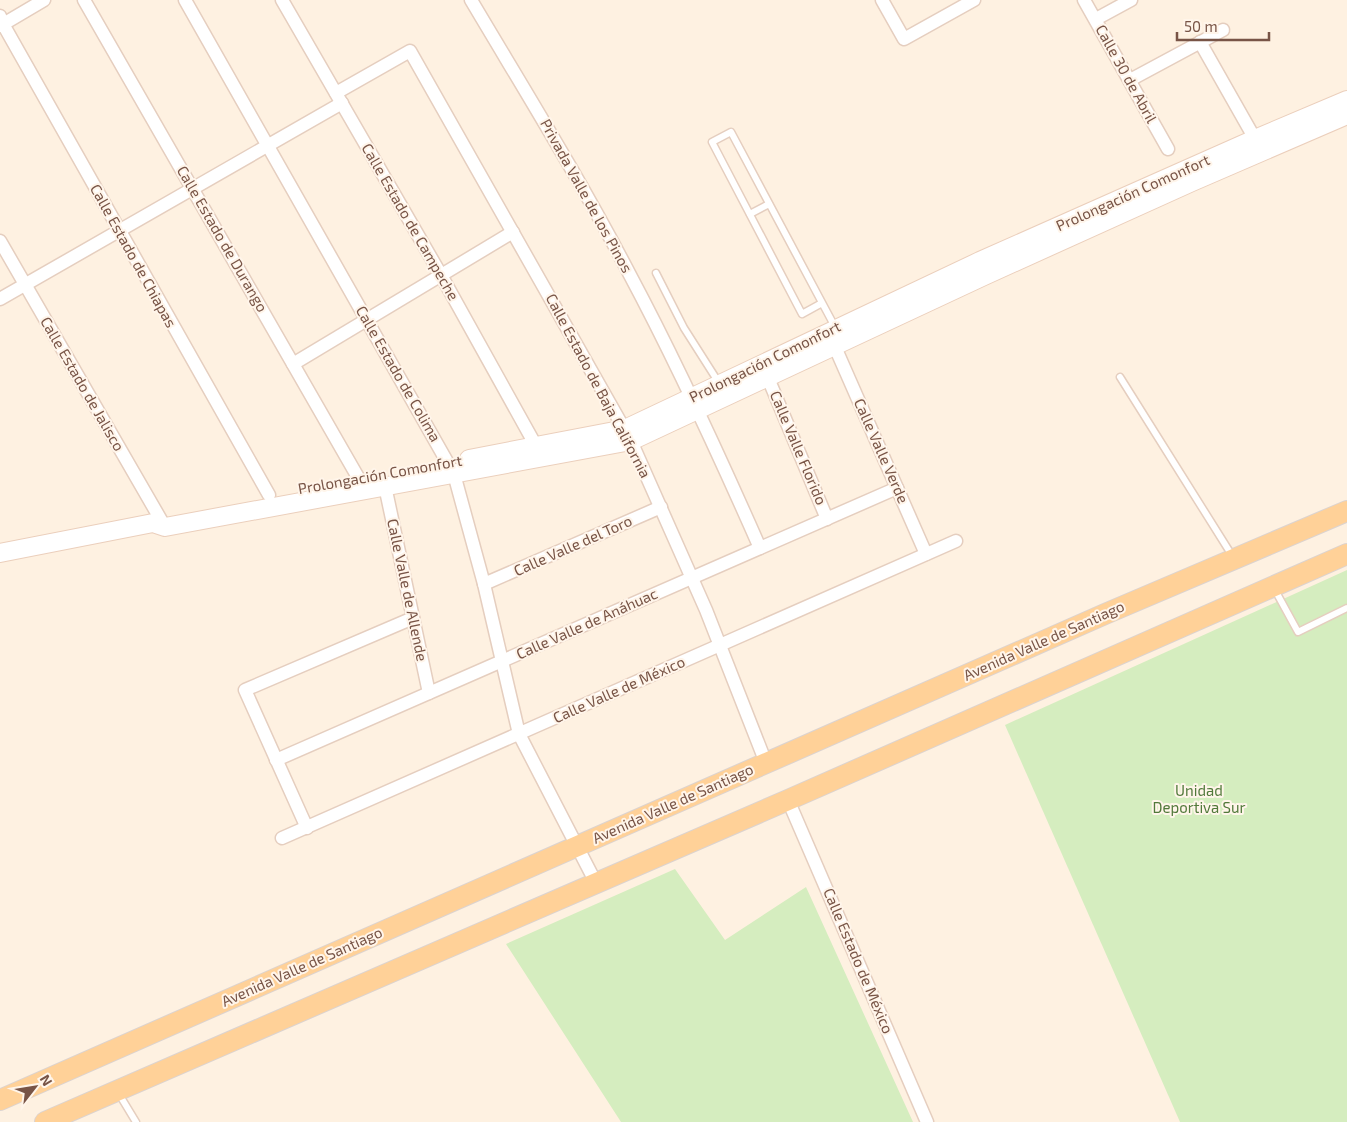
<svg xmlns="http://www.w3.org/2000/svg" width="1347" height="1122" viewBox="0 0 1347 1122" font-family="'Exo 2',sans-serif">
<rect width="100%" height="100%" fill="#fef1e1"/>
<g fill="#d5edbf">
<polygon points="1347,570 1347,1122 1180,1122 1005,725"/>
<polygon points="675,869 725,940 806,887 913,1122 621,1122 506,944"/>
</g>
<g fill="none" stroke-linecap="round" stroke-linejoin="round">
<g stroke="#e5cebf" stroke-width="9">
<g id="lane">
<polyline points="750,214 769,204"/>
<polyline points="656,273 684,328 719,383"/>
<polyline points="822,303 802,314 712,142 731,132 835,327"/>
<polyline points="1120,377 1233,557"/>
<polyline points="1275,590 1298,632 1347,608"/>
<polyline points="119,1094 136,1122"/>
</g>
</g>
<g stroke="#e5cebf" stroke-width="15">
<g id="street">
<polyline points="84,0 359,479"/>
<polyline points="185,0 454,474 484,584 519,734 596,883"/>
<polyline points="282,0 441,275 536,446"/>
<path d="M471,0C525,91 581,181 630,275C678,365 719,455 760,548"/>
<polyline points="882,0 904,39 974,0"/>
<polyline points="1084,0 1168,149"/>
<polyline points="0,16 3,24 269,495"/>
<polyline points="1096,19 1131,0"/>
<polyline points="0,26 44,0"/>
<polyline points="1200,42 1255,139"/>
<polyline points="1130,80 1223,30"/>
<polyline points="336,93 410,51 631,441 706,610 766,763"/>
<polyline points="0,241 165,527"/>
<polyline points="0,299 342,103"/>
<polyline points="835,347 926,554"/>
<polyline points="293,364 513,232"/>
<polyline points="768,378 827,519"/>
<polyline points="385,486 429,693"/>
<polyline points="484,584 661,507"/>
<polyline points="276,760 897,488"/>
<polyline points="788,800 927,1122"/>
<polyline points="307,828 245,690 413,618"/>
<polyline points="282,838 956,541"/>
</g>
</g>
<g stroke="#ebcfbc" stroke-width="20">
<g id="secondary">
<polyline points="469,459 625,429 980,261 1255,139 1347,100"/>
<polyline points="0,553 153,523 165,527 631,441 984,276 1192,182 1347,115"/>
</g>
</g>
<g stroke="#dcd3cf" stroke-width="22">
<g id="primary">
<polyline points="0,1100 1105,614 1347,511"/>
<polyline points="45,1122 788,800 1347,554"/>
</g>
</g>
<use href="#lane" stroke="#fff" stroke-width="6"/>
<use href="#street" stroke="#fff" stroke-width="12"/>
<use href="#secondary" stroke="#fff" stroke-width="18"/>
<use href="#primary" stroke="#ffd198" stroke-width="20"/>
</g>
<g text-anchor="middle" stroke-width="4" stroke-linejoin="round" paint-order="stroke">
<g font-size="15" fill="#785446" stroke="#fff5ea">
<text transform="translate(1126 74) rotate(61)" y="5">Calle 30 de Abril</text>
<text transform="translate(1133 193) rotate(-24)" y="5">Prolongación Comonfort</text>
<text transform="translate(586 196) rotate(61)" y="5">Privada Valle de los Pinos</text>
<text transform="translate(410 222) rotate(60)" y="5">Calle Estado de Campeche</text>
<text transform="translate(222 239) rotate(60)" y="5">Calle Estado de Durango</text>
<text transform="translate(133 256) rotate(61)" y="5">Calle Estado de Chiapas</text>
<text transform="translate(765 362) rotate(-26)" y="5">Prolongación Comonfort</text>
<text transform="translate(398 374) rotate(60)" y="5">Calle Estado de Colima</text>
<text transform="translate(82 384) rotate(60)" y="5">Calle Estado de Jalisco</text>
<text transform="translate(598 386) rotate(62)" y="5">Calle Estado de Baja California</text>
<text transform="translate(798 448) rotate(67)" y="5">Calle Valle Florido</text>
<text transform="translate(881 451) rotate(66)" y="5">Calle Valle Verde</text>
<text transform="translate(380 475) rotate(-10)" y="5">Prolongación Comonfort</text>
<text transform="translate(573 546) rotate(-24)" y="5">Calle Valle del Toro</text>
<text transform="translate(407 590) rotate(78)" y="5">Calle Valle de Allende</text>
<text transform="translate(587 624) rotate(-24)" y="5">Calle Valle de Anáhuac</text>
<text transform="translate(1044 641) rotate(-24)" y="5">Avenida Valle de Santiago</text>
<text transform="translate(619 690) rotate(-24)" y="5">Calle Valle de México</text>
<text transform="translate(673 804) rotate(-24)" y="5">Avenida Valle de Santiago</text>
<text transform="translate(858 961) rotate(67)" y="5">Calle Estado de México</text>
<text transform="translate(302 967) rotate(-24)" y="5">Avenida Valle de Santiago</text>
</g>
<g font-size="15" fill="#51793a" stroke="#fff5ea">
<text x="1199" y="796">Unidad<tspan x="1199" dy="17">Deportiva Sur</tspan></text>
</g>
</g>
<g transform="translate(35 1087) rotate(59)" stroke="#fff5ea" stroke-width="4" paint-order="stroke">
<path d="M0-4L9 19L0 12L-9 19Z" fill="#785446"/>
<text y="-8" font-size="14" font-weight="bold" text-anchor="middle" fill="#785446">N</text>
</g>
<path d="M1177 32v8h92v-8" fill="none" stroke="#785446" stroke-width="2.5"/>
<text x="1184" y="32" font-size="15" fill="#785446" stroke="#fff5ea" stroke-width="4" paint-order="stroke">50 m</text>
</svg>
